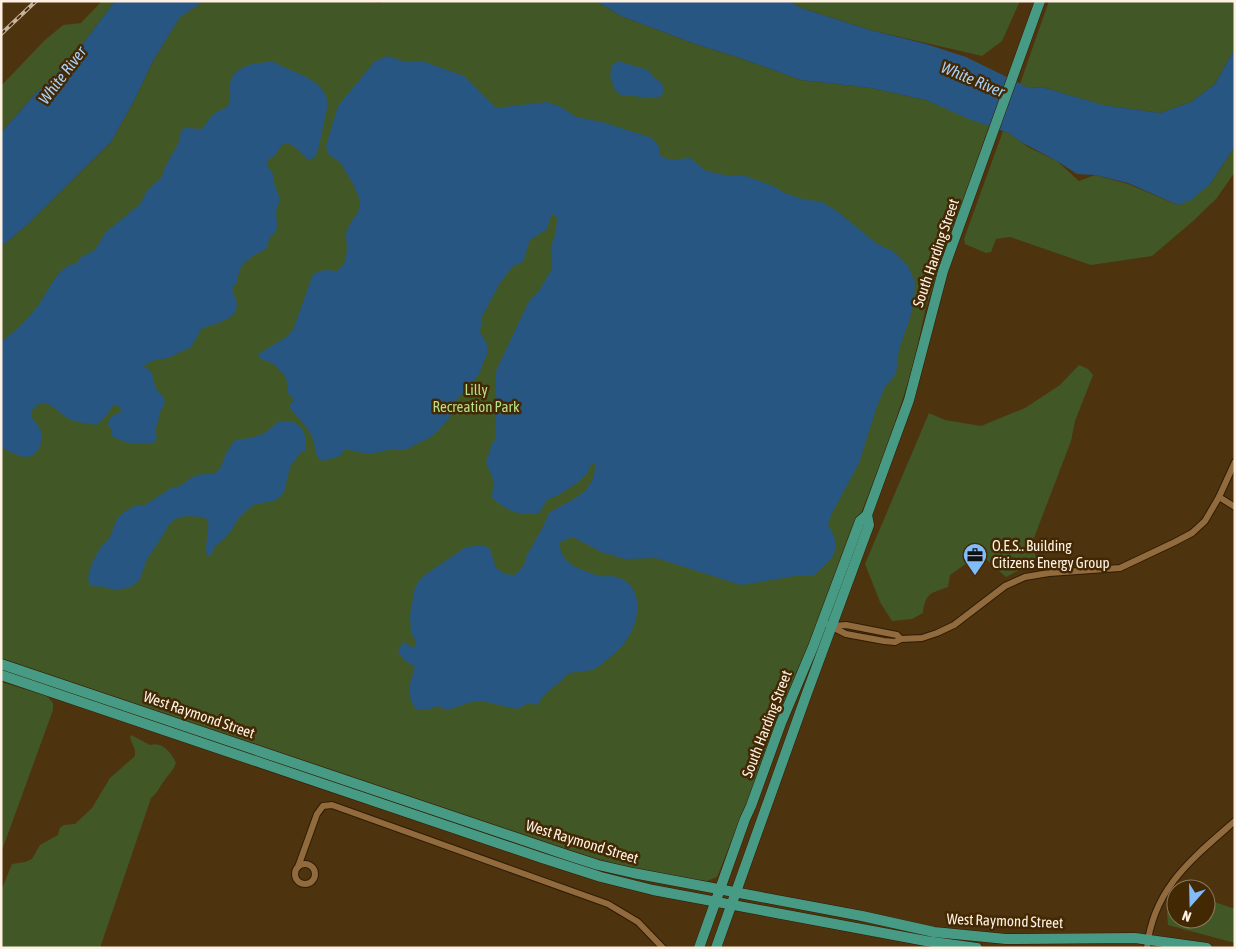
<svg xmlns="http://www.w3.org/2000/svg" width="1236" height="949" viewBox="0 0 1236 949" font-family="'Asap Condensed',sans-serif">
<rect width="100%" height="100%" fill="#4e330f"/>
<g fill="#415826">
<polygon points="102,1 115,1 72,58 34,95 1,133 1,86 44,41 63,25 81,23"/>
<polygon points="204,1 365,1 381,3 383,1 596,1 621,16 695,44 740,58 801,80 871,88 926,100 989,126 926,307 912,370 887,447 797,677 717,877 707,881 685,878 623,866 591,857 1,658 1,247 29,223 111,142 134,101 153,61 180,16"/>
<polygon points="789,1 1020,1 1002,41 982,56 870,30 801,8"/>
<polygon points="1049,1 1235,1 1235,48 1215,84 1191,102 1160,113 1102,105 1045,88 1027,87 1020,84"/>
<polygon points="1003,131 1009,133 1028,147 1057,161 1079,181 1095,175 1128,184 1178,205 1210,184 1235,146 1235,172 1216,199 1193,221 1152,256 1091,265 1010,237 996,239 991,252 986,253 965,244 964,239"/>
<path d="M1079,365L1088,369L1093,375L1075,421L1071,441L1032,543L1037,561L1006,577L980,554L950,575L948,587C931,593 925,593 923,613L912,619L892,621L880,602L865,564L929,413L945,420L981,426L1025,408L1060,385Z"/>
<polygon points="1,682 47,696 53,703 53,710 1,853"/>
<path d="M131,735L150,745C162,741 171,752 176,763C173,771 169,774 164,781C159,787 158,793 151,798L100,948H1V891L12,864L25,862L32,859L40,845L58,835L60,828L64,825L75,824L92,808L110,778L135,756V750L130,738Z"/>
<polygon points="1176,891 1176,919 1206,919 1206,899 1235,909 1235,943 1168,925 1167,913"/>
</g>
<g fill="#285682">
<polygon points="115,1 204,1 180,17 153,61 134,101 111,142 29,223 1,247 1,133 34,95 72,58"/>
<polygon points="596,1 789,1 801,8 870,30 926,44 966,57 1027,87 1045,88 1103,105 1160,113 1191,102 1215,84 1235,48 1235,146 1210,184 1191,200 1178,205 1128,183 1095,175 1077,174 1057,161 1021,142 1009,133 969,119 926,100 871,88 801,80 740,58 695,44 621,16"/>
<path d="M388,56L405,62L422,61L464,76L496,108L547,102L561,107L576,117L602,122L652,138L659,147L660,155L669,160L690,158L706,171L729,176H745L773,186L785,193L802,199L822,202L837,211L877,244L893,251L908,266L915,282L914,302L910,318L899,349L896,374L885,387L876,409L859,463L831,515L828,525L834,536L836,547L832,558L813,576L801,575L741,585L656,558L625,559L601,552L573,537L560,542C559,560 573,567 588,572C592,573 596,576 599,576C608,577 614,575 622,579C650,594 635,637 616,652C609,658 599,668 591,670C584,672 575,672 568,673C559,686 544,690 538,705L529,703L517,709L482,701L471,702L447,710L437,706L427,710L416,709C405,693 410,684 415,667L404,660L398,652L403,642L414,648L416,641L411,633L410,615L415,587L423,576L466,547L483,545L490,549L496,568L505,574L515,575L524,565L527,555L543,527L549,513C570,499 596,495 595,463L590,466L588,472L580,481L560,494L547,500L539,513C519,516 505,511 491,496C497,483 492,476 486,463L492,443L495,440L496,371L528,303L540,289L552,269L551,247L556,231L557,218L552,213L547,229L530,240L523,262L513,266L500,283L482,317L480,332L487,344V354L479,374L455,402L454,412L438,431L431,437L407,449L388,450L369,454L345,449L340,456L323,461L317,457C315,449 314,439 310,433C304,422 295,416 289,406L294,400L288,393L286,377L274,364L261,359L258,354L285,338L293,330L313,274L324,270L337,271L344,264L347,251L346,233L352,220L358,213L360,200L353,184L340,162L329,155L326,146L338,106L375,61Z"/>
<polygon points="618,61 648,70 653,77 662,83 664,92 660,97 654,98 621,95 615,90 613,85 610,75 612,65"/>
<path d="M274,62C294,74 325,78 328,104L318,150L315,157L309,160C299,153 299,147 286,143L282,145L273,158H269L267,165L273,174L274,183L280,199L276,211L277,224L276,232L270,237L266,249L252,256V258C241,261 238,273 237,283L234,285L232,291C248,317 221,322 202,328L191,347L168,358L154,360L142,367L146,368L152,372C153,382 155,390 163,396L165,403L161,410L155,432L157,437L155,442C141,446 125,444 112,436V429L107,424L112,416L121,412L120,406L113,405L107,415L96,425C88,423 79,423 72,420C58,416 46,390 31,412V417C41,427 45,436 39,448C36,453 33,456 27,457C19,457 8,451 1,447V343C12,333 28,319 37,307C48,293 57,265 77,263L81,257L95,250L105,233L140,204L147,191L162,177L165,167L179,142L181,131L185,128L202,129L213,114L227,107C233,97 228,89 231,80C236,64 261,62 274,62Z"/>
<path d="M280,421C284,421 289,421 293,422C305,426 308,441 305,452H301L290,467L284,492L280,497L273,501L253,505L248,509L238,519L231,531L224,539L216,545L210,556H207C204,544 210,532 208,520L202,517L186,516L175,519L170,523L160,540L147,559L140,579L135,584L128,588L113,590L106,587L90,586L88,577L92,563L102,545L109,539L117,519L124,512L136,505H145L171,488L180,486L191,478L197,475L215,473L220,469L227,451L236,439C249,439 261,437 271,428C275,425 275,423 280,421Z"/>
</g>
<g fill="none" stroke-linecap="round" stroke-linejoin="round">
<g stroke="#2f1c04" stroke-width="8">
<g id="street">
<polyline points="1219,497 1235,507"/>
<polyline points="822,622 846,634 884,641 895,642 901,639 922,638 937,633 954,625 1005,586 1025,577 1049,573 1120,568 1175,542 1192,533 1205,521 1219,497 1235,462"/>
<polyline points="832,626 846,625 897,635 901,639"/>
<circle cx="305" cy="874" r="10"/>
<polyline points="298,867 317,814 323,806 332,805 608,904 638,922 663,948"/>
<path d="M1147,948C1153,888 1193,858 1235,821"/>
</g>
</g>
<g stroke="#2f1c04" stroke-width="11">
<g id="primary">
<polyline points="1,664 567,855 598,865 633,873 862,916 934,932 1006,939 1135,938 1207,948"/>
<polyline points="1,675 542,858 601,877 653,890 926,941 977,948"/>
<polyline points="699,948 745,819 751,806 781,723 813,647 860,521 867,515"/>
<polyline points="716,948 807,693 869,525 867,515 909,400 943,271 1040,1"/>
</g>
</g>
<use href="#street" stroke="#916a3d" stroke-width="6"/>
<use href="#primary" stroke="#479b84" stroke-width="10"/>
<g stroke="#c5b39e" stroke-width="4">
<polyline id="rail" points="1,34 36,1"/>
</g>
<use href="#rail" stroke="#432903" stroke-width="2" stroke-dasharray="5.5" stroke-linecap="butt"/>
</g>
<defs>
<g id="office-pin" transform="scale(1.25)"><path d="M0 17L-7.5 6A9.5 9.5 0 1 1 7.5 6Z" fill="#80bdfa" stroke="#432903"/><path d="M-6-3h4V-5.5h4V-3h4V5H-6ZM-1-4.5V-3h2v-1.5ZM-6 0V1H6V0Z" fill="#111"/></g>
</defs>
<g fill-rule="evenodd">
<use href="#office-pin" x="975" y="555"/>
</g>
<g text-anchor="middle" stroke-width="5" stroke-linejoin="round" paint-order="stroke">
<g font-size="15" fill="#fef1e3" stroke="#432903">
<text transform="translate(936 253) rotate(-71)" y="5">South Harding Street</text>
<text transform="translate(199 715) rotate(19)" y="5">West Raymond Street</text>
<text transform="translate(767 724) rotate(-69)" y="5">South Harding Street</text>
<text transform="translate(582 842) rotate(17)" y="5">West Raymond Street</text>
<text transform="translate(1005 921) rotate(2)" y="5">West Raymond Street</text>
</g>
<g font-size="15" fill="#b6df8a" stroke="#432903">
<text x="476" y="395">Lilly<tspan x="476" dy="17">Recreation Park</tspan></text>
</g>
<g font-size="15" fill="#fef1e3" stroke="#432903" text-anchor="start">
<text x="992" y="551">O.E.S.. Building<tspan x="992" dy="17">Citizens Energy Group</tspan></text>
</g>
<g font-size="16" font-style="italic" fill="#a8d0f9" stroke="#432903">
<text transform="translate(62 75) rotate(-53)" y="6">White River</text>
<text transform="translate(973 79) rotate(23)" y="6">White River</text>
</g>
</g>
<rect width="1236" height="949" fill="none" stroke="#fef1e3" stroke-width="5"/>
<g transform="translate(1191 904) rotate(200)"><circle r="24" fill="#432903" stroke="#8e795d"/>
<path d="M0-4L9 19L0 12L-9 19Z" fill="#80bdfa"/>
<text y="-8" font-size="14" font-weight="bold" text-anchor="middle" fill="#fef1e3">N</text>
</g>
</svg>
